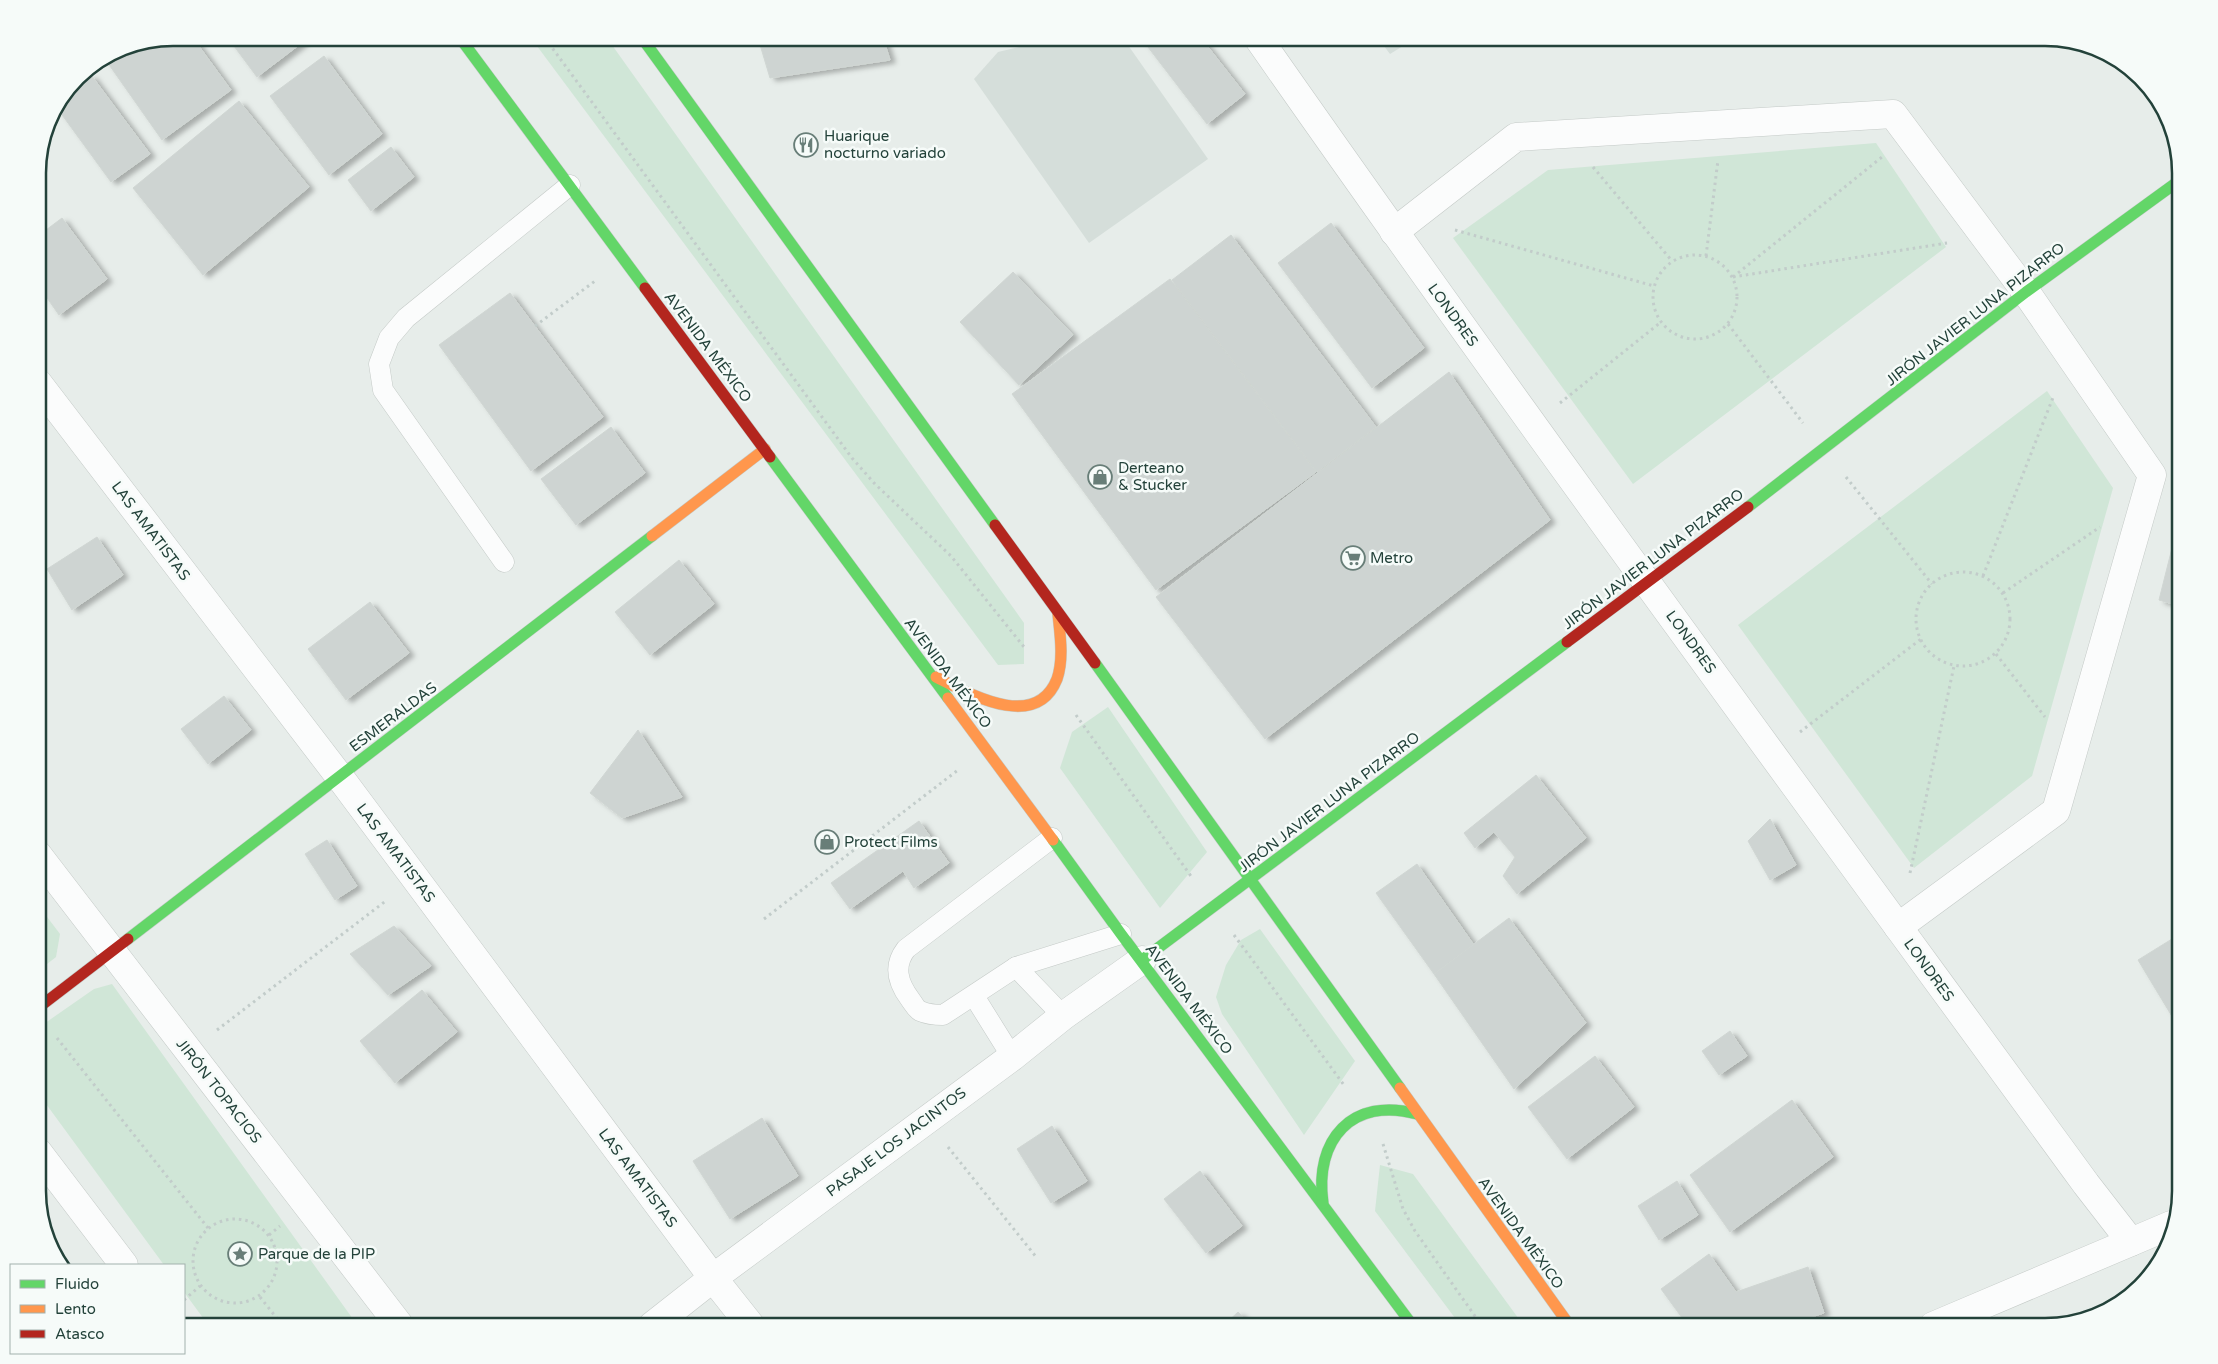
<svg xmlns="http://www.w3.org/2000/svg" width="2218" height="1364" viewBox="0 0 2218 1364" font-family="'Varela Round',sans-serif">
<defs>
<filter id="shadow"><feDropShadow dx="5.5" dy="3" stdDeviation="2.5" flood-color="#0004"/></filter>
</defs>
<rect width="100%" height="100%" fill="#e7edea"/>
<g fill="#d5deda">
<polygon points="1057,38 1123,38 1208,159 1089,243 974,79 998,52"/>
<polygon points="1378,38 1416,38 1390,54"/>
</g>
<g fill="#d0e6d7">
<polygon points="531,38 607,38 1024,623 1024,664 998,665"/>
<polygon points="1876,143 1946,247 1633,484 1453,238 1548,170"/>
<polygon points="2047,391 2113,488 2032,776 1914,868 1738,625"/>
<polygon points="1108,707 1207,852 1160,908 1060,768 1072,732"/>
<polygon points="38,905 60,934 56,957 38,971"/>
<polygon points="1260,929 1355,1061 1304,1135 1222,1014 1216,997 1226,965 1241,940"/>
<polygon points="112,984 358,1326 209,1326 184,1292 184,1265 164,1265 38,1093 38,1028 94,989"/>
<polygon points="1380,1165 1413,1174 1524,1326 1461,1326 1375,1211"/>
</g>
<g fill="#ced4d2" stroke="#d0d6d3" filter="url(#shadow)">
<polygon points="173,38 193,38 231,90 162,140 105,59 122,48"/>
<polygon points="228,38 299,38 303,42 257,77"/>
<polygon points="758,38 883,38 890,60 770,78"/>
<polygon points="1141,38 1201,38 1245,94 1207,124"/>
<polygon points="324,56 382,134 329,175 270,96"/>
<polygon points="91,75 150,154 111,182 57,108 65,95"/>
<polygon points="239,101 309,187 203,275 133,188"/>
<polygon points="391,147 414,177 371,211 348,180"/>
<polygon points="62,218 107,279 59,315 38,285 38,236"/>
<polygon points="1331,223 1424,348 1372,388 1278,263"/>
<polygon points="1231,235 1376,427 1317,472 1172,280"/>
<polygon points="1013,272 1073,335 1019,385 960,322"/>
<polygon points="1170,279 1316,472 1156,590 1012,394"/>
<polygon points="510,293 603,417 531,471 439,345"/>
<polygon points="1449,372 1550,520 1265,739 1156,597"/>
<polygon points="611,427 645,473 576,525 541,479"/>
<polygon points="97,537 123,575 72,610 47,569"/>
<polygon points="2173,544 2180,545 2180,606 2159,600"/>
<polygon points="679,560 714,604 650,655 615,612"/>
<polygon points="370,602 409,653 346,700 308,649"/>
<polygon points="224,696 251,730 208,764 181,729"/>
<polygon points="638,730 682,797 622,818 590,793"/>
<polygon points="1536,775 1586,838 1517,894 1503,876 1515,857 1494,832 1475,848 1464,833"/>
<polygon points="1770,819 1796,865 1770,880 1748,841"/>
<polygon points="919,821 949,863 914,888 903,871 850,909 831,883"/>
<polygon points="327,840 357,886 335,900 305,854"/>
<polygon points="1417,864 1474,945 1434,974 1376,893"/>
<polygon points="1509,918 1586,1023 1514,1089 1434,974"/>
<polygon points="394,926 431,966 388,995 350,954"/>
<polygon points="2180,934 2180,1027 2179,1028 2138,960"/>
<polygon points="422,990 457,1032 395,1083 360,1041"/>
<polygon points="1730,1031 1747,1056 1719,1075 1702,1051"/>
<polygon points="1595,1056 1634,1107 1567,1159 1528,1107"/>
<polygon points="1792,1100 1833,1157 1730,1232 1690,1175"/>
<polygon points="762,1118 798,1176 730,1219 693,1161"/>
<polygon points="1052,1126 1087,1181 1051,1203 1017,1149"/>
<polygon points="1200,1171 1242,1226 1206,1253 1164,1199"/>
<polygon points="1677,1181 1698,1215 1659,1240 1638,1206"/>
<polygon points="1709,1254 1736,1292 1808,1267 1824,1313 1785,1326 1688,1326 1661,1289"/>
<polygon points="1238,1312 1252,1326 1223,1326"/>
</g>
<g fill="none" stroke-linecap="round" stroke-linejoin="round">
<g stroke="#c4cac7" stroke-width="21">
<g id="lane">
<polyline points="504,562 383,390 379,364 389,338 406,318 570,185"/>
<path d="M1052,838L906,949C893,966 898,983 910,999C913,1003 916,1009 920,1011C927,1014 935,1015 943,1015L1016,967L1121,934"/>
<polyline points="1016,967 1063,1016"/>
<polyline points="974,996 1012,1057"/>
</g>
</g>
<g stroke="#c4cac7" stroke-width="29">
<g id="street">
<path d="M1258,38C1528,424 1808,803 2086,1184L2131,1242"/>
<polyline points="1394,232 1516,137 1893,114 2026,292 2152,475 2056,811 1898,927"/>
<polyline points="38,383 339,776 713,1278 751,1326"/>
<polyline points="38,855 400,1326"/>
<polyline points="38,1152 124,1265"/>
<polyline points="652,1326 713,1278 1012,1057 1063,1016 1142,960"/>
<polyline points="1933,1326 2171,1225"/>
</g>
</g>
<g stroke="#c3cac7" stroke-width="12">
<g id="fast">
<polyline points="460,38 645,288"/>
<polyline points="642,38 995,525"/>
<polyline points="770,457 948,698"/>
<polyline points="1748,507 2026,292 2180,180"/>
<polyline points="1095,663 1400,1088"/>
<polyline points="1053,840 1121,934 1413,1326"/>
<polyline points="128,939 652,536"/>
<polyline points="1142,960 1567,642"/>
<path d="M1323,1203C1314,1140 1352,1096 1417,1114"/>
</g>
</g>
<g stroke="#c3cac7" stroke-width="12">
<g id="slow">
<polyline points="652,536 765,449"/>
<path d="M936,677C970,694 1036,732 1057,679C1064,659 1060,634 1058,614"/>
<polyline points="948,698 1053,840"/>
<polyline points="1400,1088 1570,1326"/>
</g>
</g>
<g stroke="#c3cac7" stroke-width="12">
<g id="jam">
<polyline points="645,288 770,457"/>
<polyline points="995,525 1095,663"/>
<polyline points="1567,642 1748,507"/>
<polyline points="38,1008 128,939"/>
</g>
</g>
<g stroke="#c2ccca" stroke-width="3" stroke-dasharray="2.5 4" stroke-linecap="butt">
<polyline points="545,38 852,458 875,484 951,556 1024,647"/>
<polyline points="1593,167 1672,261"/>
<polyline points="1455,230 1654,286"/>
<circle cx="1695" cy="297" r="42"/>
<polyline points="1706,256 1718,160"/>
<polyline points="1733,277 1947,243"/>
<polyline points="1733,277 1882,157"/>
<polyline points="1728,324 1803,423"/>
<polyline points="535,326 595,281"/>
<polyline points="1560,403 1661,322"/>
<polyline points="1846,477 1932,584"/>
<circle cx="1963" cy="619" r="47"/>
<polyline points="1983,576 2054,395"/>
<polyline points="2003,593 2100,527"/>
<polyline points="1996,654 2045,717"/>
<polyline points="1076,715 1193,879"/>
<polyline points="1800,732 1921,639"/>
<polyline points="1910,873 1954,666"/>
<polyline points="764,919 958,770"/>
<polyline points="1234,935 1344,1085"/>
<polyline points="217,1030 387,900"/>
<polyline points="57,1038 208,1228"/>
<polyline points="1383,1144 1403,1209 1415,1231 1482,1326"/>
<polyline points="948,1147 1037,1258"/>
<circle cx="235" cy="1261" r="42"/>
<polyline points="269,1235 280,1226"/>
<polyline points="260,1297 283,1326"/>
<polyline points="184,1300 200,1286"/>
</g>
<use href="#lane" stroke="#fbfcfc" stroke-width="20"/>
<use href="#street" stroke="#fbfcfc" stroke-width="28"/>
<use href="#fast" stroke="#63d668" stroke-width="11"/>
<use href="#slow" stroke="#ff974d" stroke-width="11"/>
<use href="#jam" stroke="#b3261e" stroke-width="11"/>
</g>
<defs>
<g id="restaurant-ring" transform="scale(1.25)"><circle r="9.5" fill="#f6fbf9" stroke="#687e78" stroke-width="1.5"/><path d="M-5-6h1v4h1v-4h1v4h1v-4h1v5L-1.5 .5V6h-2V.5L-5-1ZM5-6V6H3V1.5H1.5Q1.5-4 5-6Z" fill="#687e78"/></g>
<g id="shop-ring" transform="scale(1.25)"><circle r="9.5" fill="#f6fbf9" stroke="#687e78" stroke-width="1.5"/><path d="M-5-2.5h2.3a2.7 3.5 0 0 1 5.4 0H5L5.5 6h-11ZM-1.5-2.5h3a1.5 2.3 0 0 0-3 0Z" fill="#687e78"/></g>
<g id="supermarket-ring" transform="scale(1.25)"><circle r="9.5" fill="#f6fbf9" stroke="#687e78" stroke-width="1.5"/><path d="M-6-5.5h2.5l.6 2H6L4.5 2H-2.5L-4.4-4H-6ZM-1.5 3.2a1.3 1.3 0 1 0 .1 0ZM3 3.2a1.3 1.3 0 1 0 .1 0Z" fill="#687e78"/></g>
<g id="sight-ring" transform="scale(1.25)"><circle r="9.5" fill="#f6fbf9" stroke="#687e78" stroke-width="1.5"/><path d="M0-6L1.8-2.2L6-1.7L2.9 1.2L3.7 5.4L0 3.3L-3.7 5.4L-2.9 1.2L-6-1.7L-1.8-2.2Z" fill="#687e78"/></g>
</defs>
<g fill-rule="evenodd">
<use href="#restaurant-ring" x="806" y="145"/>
<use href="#shop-ring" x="1100" y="477"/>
<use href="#supermarket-ring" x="1353" y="558"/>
<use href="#shop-ring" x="827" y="842"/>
<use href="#sight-ring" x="240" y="1254"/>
</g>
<g text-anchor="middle" stroke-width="5" stroke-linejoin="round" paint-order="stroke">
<g font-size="15" fill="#23423a" stroke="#f6fbf9" text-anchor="start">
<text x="824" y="141">Huarique<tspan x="824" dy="17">nocturno variado</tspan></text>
<text x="1118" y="473">Derteano<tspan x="1118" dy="17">&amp; Stucker</tspan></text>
<text x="1370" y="563">Metro</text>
<text x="844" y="847">Protect Films</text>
<text x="258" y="1259">Parque de la PIP</text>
</g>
<g font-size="15" fill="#23423a" stroke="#f6fbf9">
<text transform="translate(1975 314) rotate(-38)" y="5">JIRÓN JAVIER LUNA PIZARRO</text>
<text transform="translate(1453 315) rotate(54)" y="5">LONDRES</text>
<text transform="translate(708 347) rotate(53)" y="5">AVENIDA MÉXICO</text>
<text transform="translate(151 531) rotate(53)" y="5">LAS AMATISTAS</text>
<text transform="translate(1653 559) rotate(-37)" y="5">JIRÓN JAVIER LUNA PIZARRO</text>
<text transform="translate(1691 642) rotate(54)" y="5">LONDRES</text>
<text transform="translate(948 673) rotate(53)" y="5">AVENIDA MÉXICO</text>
<text transform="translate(393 717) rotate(-37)" y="5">ESMERALDAS</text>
<text transform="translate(1329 802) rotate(-37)" y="5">JIRÓN JAVIER LUNA PIZARRO</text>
<text transform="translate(396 853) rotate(53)" y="5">LAS AMATISTAS</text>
<text transform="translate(1929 970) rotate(54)" y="5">LONDRES</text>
<text transform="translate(1189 999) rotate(53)" y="5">AVENIDA MÉXICO</text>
<text transform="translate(219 1091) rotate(52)" y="5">JIRÓN TOPACIOS</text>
<text transform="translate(896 1142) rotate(-37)" y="5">PASAJE LOS JACINTOS</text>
<text transform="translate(638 1178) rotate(53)" y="5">LAS AMATISTAS</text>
<text transform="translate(1521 1233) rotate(54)" y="5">AVENIDA MÉXICO</text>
</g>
</g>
<path d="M0 0H2218V1364H0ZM173 46H2045A127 127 0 0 1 2172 173V1191A127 127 0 0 1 2045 1318H173A127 127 0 0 1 46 1191V173A127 127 0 0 1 173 46Z" fill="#f6fbf9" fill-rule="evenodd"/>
<path fill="none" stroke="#23423a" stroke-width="2.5" d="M173 46H2045A127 127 0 0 1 2172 173V1191A127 127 0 0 1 2045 1318H173A127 127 0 0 1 46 1191V173A127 127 0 0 1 173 46Z"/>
<rect x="10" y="1264" width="175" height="90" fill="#f6fbf9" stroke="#a2b1ad"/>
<rect x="20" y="1280" width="25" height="8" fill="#63d668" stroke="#a2b1ad"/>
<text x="55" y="1289" font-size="15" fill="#23423a">Fluido</text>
<rect x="20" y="1305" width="25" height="8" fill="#ff974d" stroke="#a2b1ad"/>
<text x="55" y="1314" font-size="15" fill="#23423a">Lento</text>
<rect x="20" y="1330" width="25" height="8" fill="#b3261e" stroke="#a2b1ad"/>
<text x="55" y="1339" font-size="15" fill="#23423a">Atasco</text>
</svg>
